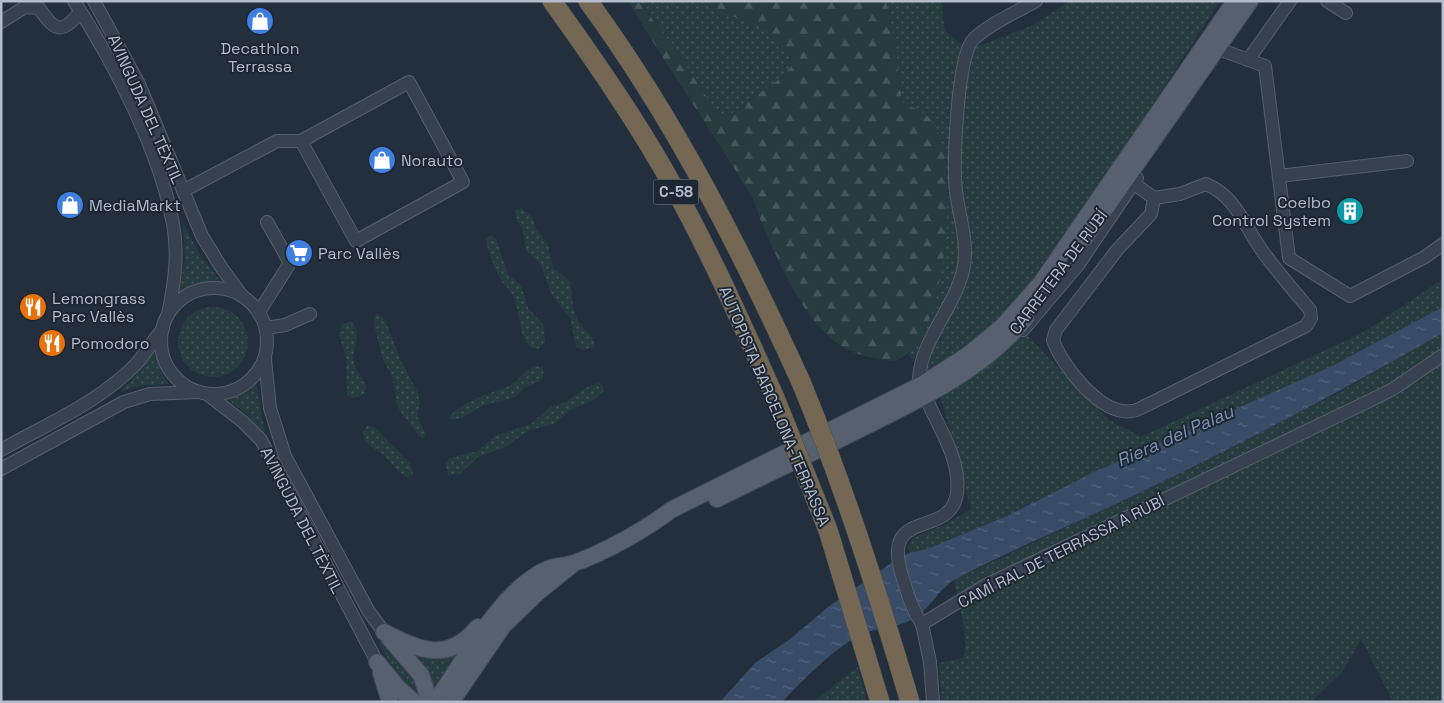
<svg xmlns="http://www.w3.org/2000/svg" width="1444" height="703" viewBox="0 0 1444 703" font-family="'Space Grotesk',sans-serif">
<defs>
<pattern id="grass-dots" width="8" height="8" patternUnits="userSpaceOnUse" patternTransform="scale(1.25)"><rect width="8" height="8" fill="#263c3f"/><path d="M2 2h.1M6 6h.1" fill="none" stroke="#435659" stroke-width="1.8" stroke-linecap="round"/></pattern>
<pattern id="forest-firs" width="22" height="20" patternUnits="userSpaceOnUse" patternTransform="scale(1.25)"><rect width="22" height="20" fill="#263c3f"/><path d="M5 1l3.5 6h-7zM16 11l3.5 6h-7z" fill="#435659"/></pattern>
<pattern id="water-ripples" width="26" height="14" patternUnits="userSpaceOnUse" patternTransform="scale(1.25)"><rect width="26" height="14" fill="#394c67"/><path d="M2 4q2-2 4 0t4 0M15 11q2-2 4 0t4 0" fill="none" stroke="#53647b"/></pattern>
</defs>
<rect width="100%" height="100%" fill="#242f3e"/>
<g fill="url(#grass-dots)">
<path d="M638,1H706L708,6C741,22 781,22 792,65L782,77L731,114L723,116L715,115L708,99L670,42Z"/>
<polygon points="886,1 941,1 945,31 969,50 1033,25 1070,1 1220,1 1112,167 1007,315 1108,419 1141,437 1364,332 1443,279 1443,307 1332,366 1094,472 1007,516 911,557 908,546 912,539 919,535 946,524 971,509 942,402 908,354 919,344 939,285 948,191 946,162 930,119 902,102 894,40"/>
<path d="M521,208L532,217L536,229L548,245L553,268L570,281C573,294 571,309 578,321C583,331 595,334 595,347L582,350L576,346L570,318L552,296L541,265L526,251L523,230L517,221L515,210Z"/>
<polygon points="183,223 202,258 222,283 202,283 179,293 185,260"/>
<path d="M491,235L496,239L508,274L521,286L528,308L544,325L545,341L539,349L532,348C518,339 521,313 514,298C512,292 507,288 503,283C496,273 488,252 486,240Z"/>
<circle cx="213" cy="342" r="35"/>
<polygon points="377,314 385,320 403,365 418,393 420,403 417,416 426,435 422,439 401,413 397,404 392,376 383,360 375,328 374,317"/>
<path d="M350,321C364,330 351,350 354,363C356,375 372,382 363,395L353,398L347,395L346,357L339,335L341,325Z"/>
<path d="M1443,333V702H1393L1361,639L1343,671L1311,702H942L939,663L963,658C970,638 958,601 954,580L1139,493L1338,393Z"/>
<polygon points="154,352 162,373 169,384 139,386 122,392 121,390 137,374"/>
<path d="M535,366L543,367C546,384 533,382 523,389C520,392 518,396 514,397C506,402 493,402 484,405C473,409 461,423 449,419C453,405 493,392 507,387C518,382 524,370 535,366Z"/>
<polygon points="598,383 603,385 604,391 594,400 570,410 556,423 528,431 505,447 478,457 460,474 448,475 446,463 450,458 478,451 495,436 532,423 550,407 566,402 585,388"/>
<polygon points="256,384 265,432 263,433 246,413 228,400 244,394"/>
<polygon points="367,426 373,426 410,463 413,475 407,477 401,474 385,456 365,442 363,432"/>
<polygon points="381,641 410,670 420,693 413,693 394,670 379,643"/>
<polygon points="461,653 436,692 430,675 417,656 447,657"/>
<polygon points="858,667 867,702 813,702"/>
</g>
<path fill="url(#forest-firs)" d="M628,1H638L670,42L708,99L715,114L723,116L731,114L782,77L792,65C778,12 713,22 706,1H886L894,40L902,102C911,107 925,112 931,120C962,159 945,302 919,343C914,351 903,357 895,361C867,358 847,354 826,334C797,306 779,262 763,226C758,215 757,204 750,194C711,129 667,67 628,1Z"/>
<path fill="url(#water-ripples)" d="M1443,307V333C1343,390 1242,444 1139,493C1077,523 1014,548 954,580C939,589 931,607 916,617C898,629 874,627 858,636C829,653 805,678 782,702H720L755,663L790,639L828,607L897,559L909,553L927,549L1007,516L1094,472L1332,366Z"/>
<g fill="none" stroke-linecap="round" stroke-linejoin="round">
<g stroke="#565f6c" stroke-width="14">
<g id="minor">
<path d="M74,1C114,63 160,151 173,224C179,255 174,285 168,315"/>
<polyline points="94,1 139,84 202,236 221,267 242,296"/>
<path d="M1036,1C1020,10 983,27 972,41C957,62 953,164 956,191C959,216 968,241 964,266C957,305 921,340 919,378C928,415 962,452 957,493C951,541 878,504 903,579C908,595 912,610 922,624L986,585L1369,401L1393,389L1443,355"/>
<polyline points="1327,1 1346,13"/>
<path d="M1,22L25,7L39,8C54,30 61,36 80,12"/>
<polyline points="1224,51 1265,66 1289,258 1350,296 1425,257 1443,244"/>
<polyline points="1248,60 1290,1"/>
<polygon points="409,82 463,182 356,241 301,141"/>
<polyline points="1279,176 1407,161"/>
<path d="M1133,183L1154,198L1151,214L1117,250L1056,330L1053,340C1062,366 1101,416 1132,411C1137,411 1142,407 1147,405L1306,326L1311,318L1310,310C1295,292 1280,275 1266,256C1246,231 1238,197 1206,184L1180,194L1154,198"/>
<polyline points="183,191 277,141 301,141"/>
<circle cx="214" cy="341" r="53"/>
<polyline points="259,312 290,263 267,222"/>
<polyline points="266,328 285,325 310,314"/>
<polyline points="1023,330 1078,265 1137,178"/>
<polyline points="265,360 270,408 285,456 369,612 384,632"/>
<polyline points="207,394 243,422 261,440 377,662"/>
<path d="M1,450C47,424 100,402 137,363C146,353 153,340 163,329"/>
<polyline points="1,469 124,402 150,394 198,392"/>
<polyline points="922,624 930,662 933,702"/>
</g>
</g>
<g stroke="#414a57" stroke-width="18">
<g id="major">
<polyline points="1085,238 1250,1"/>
<path d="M717,499C761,477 806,456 850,434C912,403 981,373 1026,318"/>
<path d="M384,632C419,651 449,663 478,627"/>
<polyline points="390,639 421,675 430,702"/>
<polyline points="377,662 398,688 414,702"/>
<polyline points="381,673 390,702"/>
<path d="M435,702C464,662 502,588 548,569C556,566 566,566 574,563C602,554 648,528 671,510L921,385L968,355L1002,327L1041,283L1235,1"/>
<polyline points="451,702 503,626 537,593 573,564"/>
</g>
</g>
<g stroke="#434c59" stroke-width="20">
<g id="highway">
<path d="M552,1C595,61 637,121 673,186C711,254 743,326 775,398"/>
<path d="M588,1C674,118 741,250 801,382"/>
</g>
</g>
<use href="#minor" stroke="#38414e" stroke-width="12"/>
<use href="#major" stroke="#56606e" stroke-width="16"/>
<use href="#highway" stroke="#746855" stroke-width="19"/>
<g stroke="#434c59" stroke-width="20" stroke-linecap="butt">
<g id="highway-bridge">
<path d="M801,382C844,486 878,594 910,702"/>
<polyline points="775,398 828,530 880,702"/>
</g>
</g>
<use href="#highway-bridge" stroke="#746855" stroke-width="19"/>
</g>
<defs>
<g id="shop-disc" transform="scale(1.4375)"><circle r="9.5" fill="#3f7fe0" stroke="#1d2633"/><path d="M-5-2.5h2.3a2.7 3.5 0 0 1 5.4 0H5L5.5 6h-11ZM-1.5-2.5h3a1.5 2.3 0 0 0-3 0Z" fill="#fff"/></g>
<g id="building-disc" transform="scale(1.4375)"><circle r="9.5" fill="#0f9aa8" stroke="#1d2633"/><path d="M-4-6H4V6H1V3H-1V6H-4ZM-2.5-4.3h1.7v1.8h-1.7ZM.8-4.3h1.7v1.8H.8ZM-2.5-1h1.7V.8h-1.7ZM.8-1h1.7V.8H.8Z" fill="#fff"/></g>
<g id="supermarket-disc" transform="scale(1.4375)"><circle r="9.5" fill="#3f7fe0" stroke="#1d2633"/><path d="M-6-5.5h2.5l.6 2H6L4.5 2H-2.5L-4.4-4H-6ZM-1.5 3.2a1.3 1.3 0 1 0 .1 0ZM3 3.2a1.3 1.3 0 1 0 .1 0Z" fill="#fff"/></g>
<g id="restaurant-disc" transform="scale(1.4375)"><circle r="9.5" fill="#e8710a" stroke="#1d2633"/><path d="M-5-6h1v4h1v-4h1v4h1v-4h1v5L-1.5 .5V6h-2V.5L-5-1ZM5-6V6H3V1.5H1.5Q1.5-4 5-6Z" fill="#fff"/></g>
</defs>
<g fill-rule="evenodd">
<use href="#shop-disc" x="260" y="21"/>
<use href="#shop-disc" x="382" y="160"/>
<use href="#shop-disc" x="70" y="205"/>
<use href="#building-disc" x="1350" y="211"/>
<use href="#supermarket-disc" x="299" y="253"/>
<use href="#restaurant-disc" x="33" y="307"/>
<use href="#restaurant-disc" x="52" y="343"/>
</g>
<g text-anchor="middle" stroke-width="4" stroke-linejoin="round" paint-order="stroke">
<rect fill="#1d2633" stroke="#878f9c" stroke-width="1" x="653.5" y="179.5" width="45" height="25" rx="4"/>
<g font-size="15" font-weight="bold" fill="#b4bcc9">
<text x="676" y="197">C-58</text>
</g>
<g font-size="16" fill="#b4bcc9" stroke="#1d2633" text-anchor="start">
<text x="260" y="54" text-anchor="middle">Decathlon<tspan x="260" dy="18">Terrassa</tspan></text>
<text x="401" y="166">Norauto</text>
<text x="1331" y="208" text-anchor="end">Coelbo<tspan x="1331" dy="18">Control System</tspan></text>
<text x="89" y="211">MediaMarkt</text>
<text x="318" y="259">Parc Vallès</text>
<text x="52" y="304">Lemongrass<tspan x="52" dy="18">Parc Vallès</tspan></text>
<text x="71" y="349">Pomodoro</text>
</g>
<g font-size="16" fill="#b4bcc9" stroke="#1d2633">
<text transform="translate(146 109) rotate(66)" y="6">AVINGUDA DEL TÈXTIL</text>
<text transform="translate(1058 272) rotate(-53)" y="6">CARRETERA DE RUBÍ</text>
<text transform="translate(775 406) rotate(67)" y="6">AUTOPISTA BARCELONA-TERRASSA</text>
<text transform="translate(302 520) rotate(63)" y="6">AVINGUDA DEL TÈXTIL</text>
<text transform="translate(1061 551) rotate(-27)" y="6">CAMÍ RAL DE TERRASSA A RUBÍ</text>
</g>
<g font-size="18" font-style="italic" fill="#7c92b1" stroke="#1d2633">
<text transform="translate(1175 436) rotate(-24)" y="6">Riera del Palau</text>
</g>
</g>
<rect width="1444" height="703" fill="none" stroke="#b4bcc9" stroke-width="5"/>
</svg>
